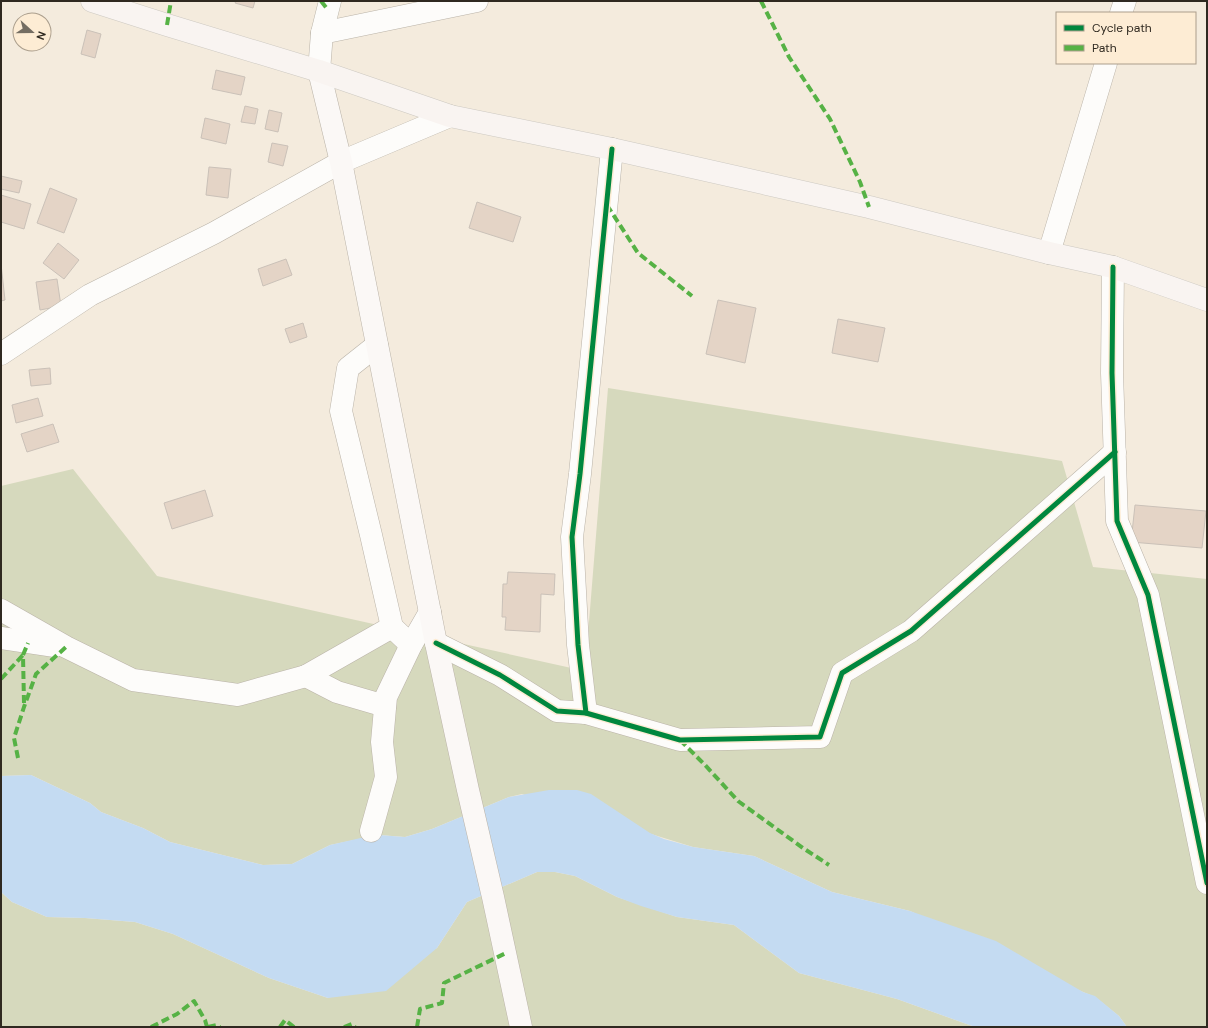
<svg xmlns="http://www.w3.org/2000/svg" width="1208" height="1028" viewBox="0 0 1208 1028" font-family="'DM Sans',sans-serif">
<rect width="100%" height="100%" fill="#f4ebdd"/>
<g fill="#d6d9bd">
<polygon points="608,388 1062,461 1093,567 1207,579 1207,1027 1127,1027 1119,1016 1095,997 1083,992 910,911 832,892 754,856 693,847 522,794 509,797 432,829 405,837 379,835 330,845 292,864 263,865 170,842 143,828 101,812 90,803 31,775 1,776 1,486 73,469 157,576 585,671"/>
<polygon points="537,872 555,872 575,876 617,897 677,917 734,925 799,973 897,999 975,1027 1,1027 1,892 12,902 47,917 85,918 135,922 173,934 269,978 328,998 437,948 467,902"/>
</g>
<polygon fill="#c4dbf2" points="31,775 90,803 101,812 143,828 170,842 263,865 292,864 330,845 365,837 379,835 405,837 432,829 509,797 549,790 577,790 591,794 650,833 664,839 693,847 754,856 832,892 910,911 996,941 1083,992 1095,996 1119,1016 1127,1027 975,1027 897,999 799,973 734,925 677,917 641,906 617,897 575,876 555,872 537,872 467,902 437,948 386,991 328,998 269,978 173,934 135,922 85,918 47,917 12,902 1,892 1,776"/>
<g fill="#e4d4c6" stroke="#cac1b8">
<polygon points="236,1 255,1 253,8 235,3"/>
<polygon points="87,30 101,34 95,58 81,54"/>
<polygon points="216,70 245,77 241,95 212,89"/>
<polygon points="245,106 258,109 255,124 241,122"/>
<polygon points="269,110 282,113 278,132 265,129"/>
<polygon points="205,118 230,124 226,144 201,138"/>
<polygon points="272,143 288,146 283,166 268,162"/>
<polygon points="209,167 231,169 228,198 206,195"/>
<polygon points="1,176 22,181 19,193 1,189"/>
<polygon points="50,188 77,199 64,233 37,223"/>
<polygon points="1,195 31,204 24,229 1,222"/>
<polygon points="477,202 521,217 513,242 469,228"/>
<polygon points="58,243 79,260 64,279 43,263"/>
<polygon points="286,259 292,275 263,286 258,269"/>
<polygon points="1,264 5,300 1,301"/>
<polygon points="57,279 61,306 40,310 36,282"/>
<polygon points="718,300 756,308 745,363 706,354"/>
<polygon points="838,319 885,328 878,362 832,353"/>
<polygon points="303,323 307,337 290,343 285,329"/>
<polygon points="50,368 51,384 31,386 29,370"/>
<polygon points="38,398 43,416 16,423 12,405"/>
<polygon points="53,424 59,442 27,452 21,434"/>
<polygon points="205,490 213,516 172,529 164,503"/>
<polygon points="1135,505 1206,511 1202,548 1131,542"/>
<polygon points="508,572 555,574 554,595 541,594 540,632 505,630 506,617 502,617 503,584 507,584"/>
</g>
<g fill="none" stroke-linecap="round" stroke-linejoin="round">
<g stroke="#bab3a8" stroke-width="23">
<g id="minor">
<polyline points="1121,13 1125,1"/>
<polyline points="322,33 477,1"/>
<polyline points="319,71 322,33 330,1"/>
<polyline points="1049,253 1106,63"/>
<polyline points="1113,267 1112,373 1117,521 1148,595 1207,883"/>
<polyline points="377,345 348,368 341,411 371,535 392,627 411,645"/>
<polyline points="1,354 90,295 214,233 341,162 450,116"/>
<polyline points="1,610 66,647 133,680 238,695 306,676 392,627"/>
<polyline points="1,638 55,646"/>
<polyline points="436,643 500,675 557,711 586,713 680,740 820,737 842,673 911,631 1115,452"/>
<polyline points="306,676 337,692 385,706"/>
<polyline points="586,713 578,645 572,537 580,474 612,149"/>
<polyline points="371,831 386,777 382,742 386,697 411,645 430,612"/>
</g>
</g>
<g stroke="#bab3a8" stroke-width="23">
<polyline id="secondary" points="319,71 341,162 436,643 468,790 493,897 521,1027"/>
</g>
<g stroke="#cdc9c2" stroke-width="23">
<polyline id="primary" points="92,1 167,25 319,71 450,116 612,149 869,207 1049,253 1113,267 1207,300"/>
</g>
<use href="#minor" stroke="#fdfcfa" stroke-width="22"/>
<use href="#secondary" stroke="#fbf8f6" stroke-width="22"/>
<use href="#primary" stroke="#f9f4f1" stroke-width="22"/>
<g stroke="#56b245" stroke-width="4" stroke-dasharray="8 4" stroke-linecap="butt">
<polyline points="321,1 328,10"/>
<polyline points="761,1 789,57 830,119 860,182 869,207"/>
<polyline points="167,25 171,1"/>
<polyline points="607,205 638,253 692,296"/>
<polyline points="1,679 23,655"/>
<polyline points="24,703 23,655 28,643"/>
<polyline points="680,740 705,765 738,801 803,848 829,865"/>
<polyline points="18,758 14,738 24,707 36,674 66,647"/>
<polyline points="151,1027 177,1014 194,1001 205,1020 207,1027"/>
<polyline points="208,1027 217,1025 220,1027"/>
<polyline points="280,1027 285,1020 294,1027"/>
<polyline points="344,1027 352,1024 355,1027"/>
<polyline points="417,1027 420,1009 442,1003 444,983 506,953"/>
</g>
<g stroke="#fdecd4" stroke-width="8">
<g id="cycleway">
<polyline points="1113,267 1112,373 1117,521 1148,595 1207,883"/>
<polyline points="436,643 500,675 557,711 586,713 680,740 820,737 842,673 911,631 1115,452"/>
<polyline points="586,713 578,645 572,537 580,474 612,149"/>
</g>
</g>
<use href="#cycleway" stroke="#00873e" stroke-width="5"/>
</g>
<rect width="1208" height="1028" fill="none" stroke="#2f2920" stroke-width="4"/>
<rect x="1056" y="12" width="140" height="52" fill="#fdecd4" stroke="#ab9e8c"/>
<rect x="1064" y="25" width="20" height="6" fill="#00873e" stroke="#ab9e8c"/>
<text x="1092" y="32" font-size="12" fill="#2f2920">Cycle path</text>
<rect x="1064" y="45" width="20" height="6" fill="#56b245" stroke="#ab9e8c"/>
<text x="1092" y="52" font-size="12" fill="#2f2920">Path</text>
<g transform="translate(32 32) rotate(111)"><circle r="19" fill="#fdecd4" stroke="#ab9e8c"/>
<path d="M0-3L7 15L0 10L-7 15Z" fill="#746d62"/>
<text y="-6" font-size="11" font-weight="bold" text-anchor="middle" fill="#2f2920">N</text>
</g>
</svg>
